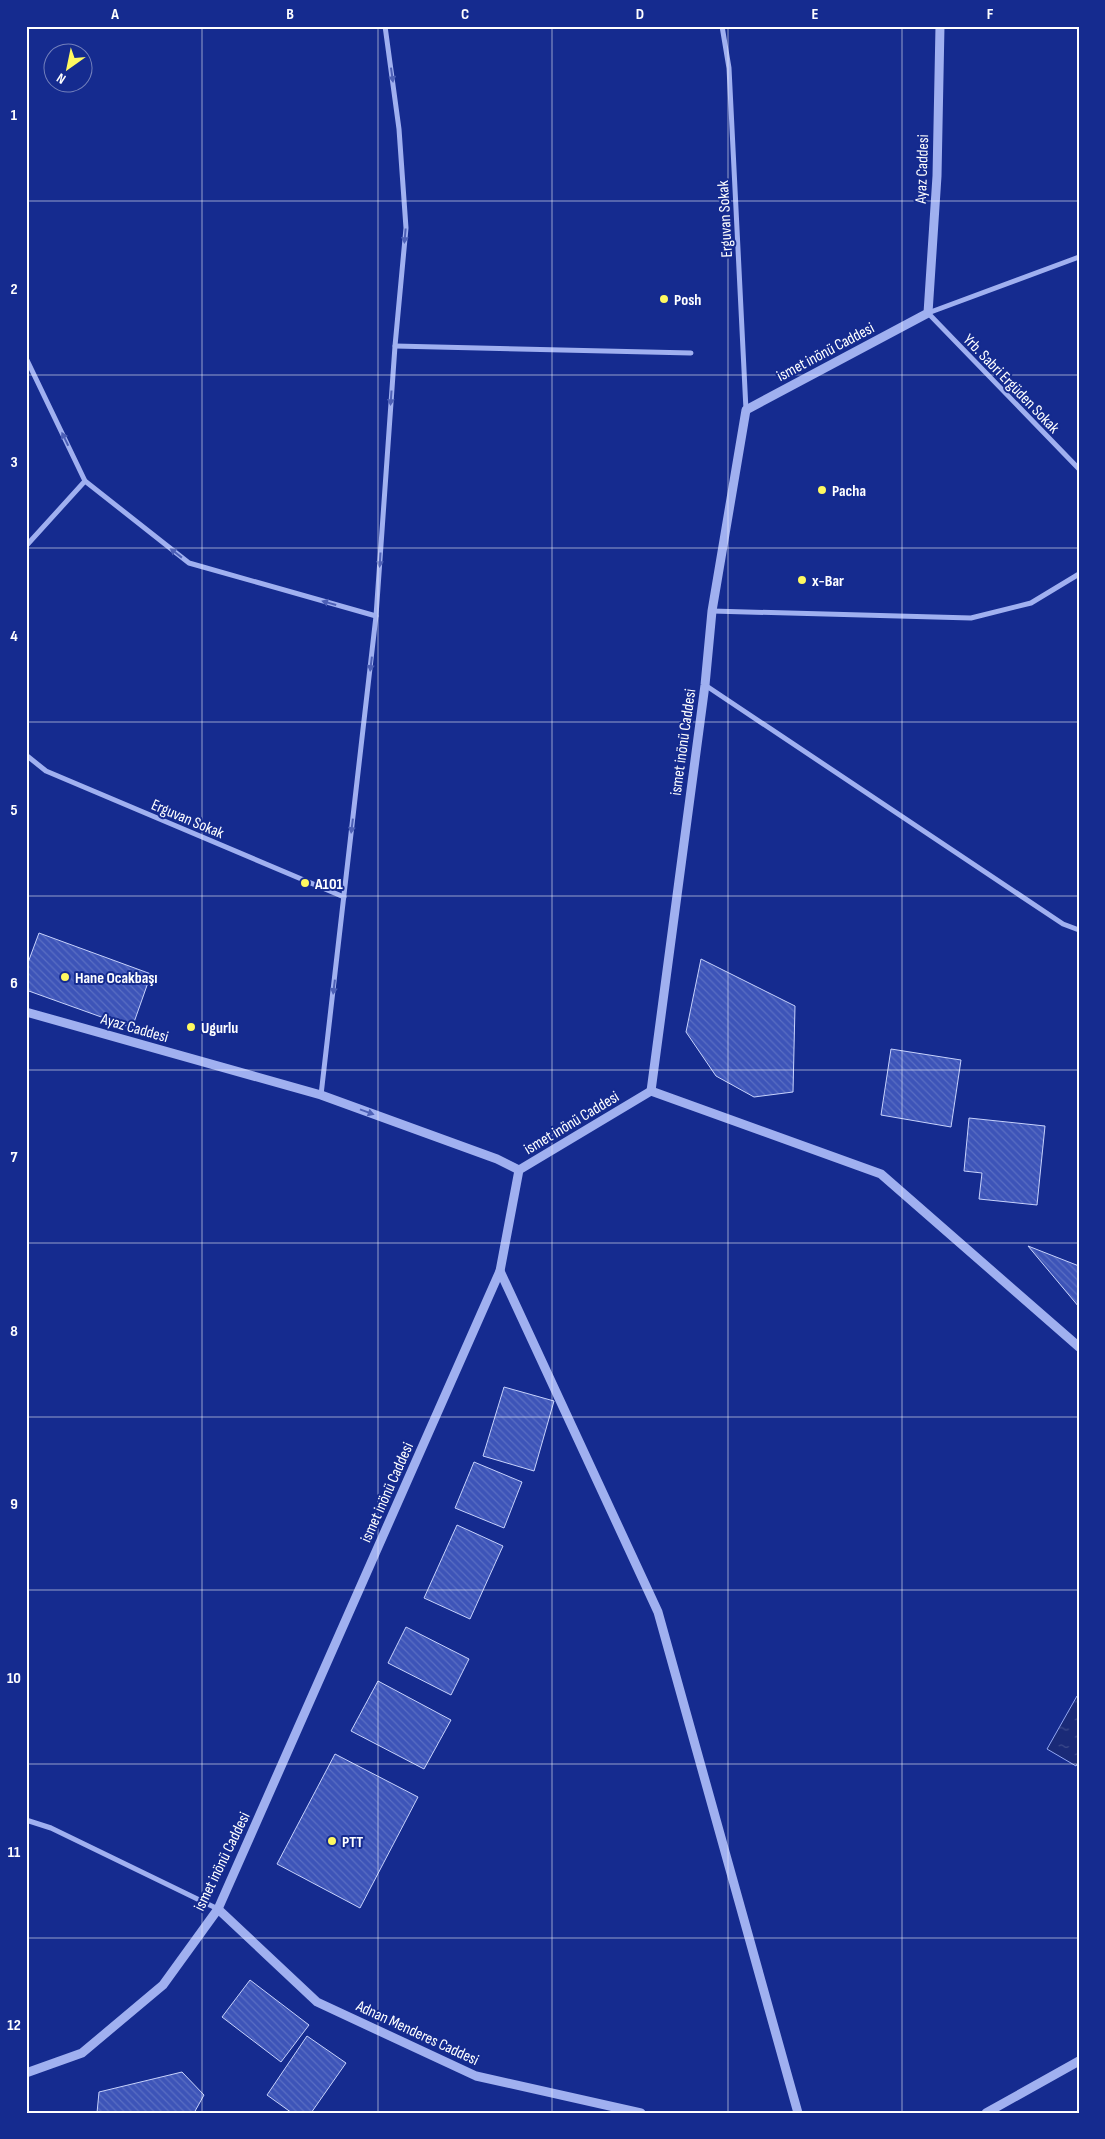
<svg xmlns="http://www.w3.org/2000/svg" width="1105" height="2139" viewBox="0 0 1105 2139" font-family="'Sofia Sans Condensed',sans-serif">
<defs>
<pattern id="water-ripples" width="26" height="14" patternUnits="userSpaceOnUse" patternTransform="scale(1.25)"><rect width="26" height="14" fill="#1a2a77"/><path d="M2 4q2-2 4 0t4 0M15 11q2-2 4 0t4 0" fill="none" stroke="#3c4a8b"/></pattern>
<pattern id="building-back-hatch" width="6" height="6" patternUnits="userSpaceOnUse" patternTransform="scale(1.25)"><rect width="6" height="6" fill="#3d54b8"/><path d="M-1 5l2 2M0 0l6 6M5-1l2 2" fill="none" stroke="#5a6ec3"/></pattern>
</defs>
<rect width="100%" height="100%" fill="#152b8f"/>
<polygon fill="url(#water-ripples)" stroke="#92a7f3" points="1077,1696 1079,1697 1079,1761 1076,1766 1047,1749"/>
<g fill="url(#building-back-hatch)" stroke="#c7d2fc">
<polygon points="39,933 151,974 132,1028 26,990 26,968"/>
<polygon points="701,959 795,1006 793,1092 754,1097 716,1076 686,1032"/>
<polygon points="891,1049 961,1060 951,1127 881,1115"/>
<polygon points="969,1118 1045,1126 1037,1205 979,1199 982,1173 964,1171"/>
<polygon points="1028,1246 1079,1266 1079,1307"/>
<polygon points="504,1387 554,1401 534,1471 483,1456"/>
<polygon points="474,1462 522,1482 504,1528 455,1508"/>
<polygon points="457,1525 503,1546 470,1619 424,1598"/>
<polygon points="406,1627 469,1659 451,1695 388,1663"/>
<polygon points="378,1681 451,1720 424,1769 351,1731"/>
<polygon points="335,1754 418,1797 360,1908 277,1864"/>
<polygon points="250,1980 309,2025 281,2062 222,2017"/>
<polygon points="307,2036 346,2063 311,2113 292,2113 267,2095"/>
<polygon points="182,2072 204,2095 194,2113 97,2113 99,2092"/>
</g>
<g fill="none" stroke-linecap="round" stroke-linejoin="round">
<g stroke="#a0b0f0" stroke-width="5">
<polyline points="722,26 729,68 746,410"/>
<polyline points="1079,257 928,313 1079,469"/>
<polyline points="395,346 691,353"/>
<polyline points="26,358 85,481 189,563 376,616"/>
<polyline points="26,546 85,481"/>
<polyline points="712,611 971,618 1031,603 1079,574"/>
<polyline points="705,685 1063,924 1079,930"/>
<polyline points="26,755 46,771 344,897"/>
<polyline points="321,1095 376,616 395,346 406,228 399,129 385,26"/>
<polyline points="26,1820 51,1828 218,1909"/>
</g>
<g stroke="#a0b0f0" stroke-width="9">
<polyline points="26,1012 321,1095 497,1159 519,1170"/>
<polyline points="651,1091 705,685 712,611 746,410 928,313 937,176 940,26"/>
<polyline points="651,1091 881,1174 1079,1347"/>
<polyline points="500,1271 658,1612 798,2113"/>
<polyline points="218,1909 317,2002 476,2076 641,2113"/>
<polyline points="26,2073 82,2053 163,1985 218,1909 500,1271 519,1170 651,1091"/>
<polyline points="986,2113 1079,2061"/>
</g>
</g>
<defs><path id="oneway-solid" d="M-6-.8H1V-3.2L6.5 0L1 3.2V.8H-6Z" transform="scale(1.25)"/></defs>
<g fill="#4d60b6">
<use href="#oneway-solid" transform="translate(392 75) rotate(82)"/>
<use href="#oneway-solid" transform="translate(405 236) rotate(95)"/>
<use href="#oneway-solid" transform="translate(391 398) rotate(94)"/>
<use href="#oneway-solid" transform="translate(65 439) rotate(-116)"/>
<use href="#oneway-solid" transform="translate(176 553) rotate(-142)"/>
<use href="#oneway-solid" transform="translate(380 560) rotate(94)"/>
<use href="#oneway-solid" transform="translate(329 603) rotate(-164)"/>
<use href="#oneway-solid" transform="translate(371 664) rotate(97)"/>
<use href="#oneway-solid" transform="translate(352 826) rotate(97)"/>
<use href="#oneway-solid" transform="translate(334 987) rotate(97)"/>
<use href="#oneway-solid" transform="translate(367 1112) rotate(20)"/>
</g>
<path fill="none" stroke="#fff" stroke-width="1" stroke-opacity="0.55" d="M202,26V2113M378,26V2113M552,26V2113M728,26V2113M902,26V2113M26,201H1079M26,375H1079M26,548H1079M26,722H1079M26,896H1079M26,1070H1079M26,1243H1079M26,1417H1079M26,1590H1079M26,1764H1079M26,1938H1079"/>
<g fill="#fff960" stroke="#152b8f" stroke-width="2">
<circle cx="664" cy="299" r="5"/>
<circle cx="822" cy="490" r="5"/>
<circle cx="802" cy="580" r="5"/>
<circle cx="305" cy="883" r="5"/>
<circle cx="65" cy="977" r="5"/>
<circle cx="191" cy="1027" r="5"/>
<circle cx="332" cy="1841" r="5"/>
</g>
<g text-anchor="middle" stroke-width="4" stroke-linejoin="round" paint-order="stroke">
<g font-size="16" fill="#fff" stroke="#152b8f">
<text transform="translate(921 169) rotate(-88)" y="6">Ayaz Caddesi</text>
<text transform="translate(724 219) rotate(-93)" y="6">Erguvan Sokak</text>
<text transform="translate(825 351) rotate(-28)" y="6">ismet inönü Caddesi</text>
<text transform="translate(1012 383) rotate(46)" y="6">Yrb. Sabri Ergüden Sokak</text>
<text transform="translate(682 742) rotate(-82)" y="6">ismet inönü Caddesi</text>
<text transform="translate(188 818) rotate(23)" y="6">Erguvan Sokak</text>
<text transform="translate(135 1027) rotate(16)" y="6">Ayaz Caddesi</text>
<text transform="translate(571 1122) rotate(-31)" y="6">ismet inönü Caddesi</text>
<text transform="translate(386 1492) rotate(-66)" y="6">ismet inönü Caddesi</text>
<text transform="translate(221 1861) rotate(-64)" y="6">ismet inönü Caddesi</text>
<text transform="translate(418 2032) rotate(25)" y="6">Adnan Menderes Caddesi</text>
</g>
<g font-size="16" font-weight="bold" fill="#fff" stroke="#152b8f" text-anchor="start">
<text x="674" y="305">Posh</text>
<text x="832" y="496">Pacha</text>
<text x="812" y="586">x-Bar</text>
<text x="315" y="889">A101</text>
<text x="75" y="983">Hane Ocakbaşı</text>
<text x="201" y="1033">Ugurlu</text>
<text x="342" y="1847">PTT</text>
</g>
</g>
<rect width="1105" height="2139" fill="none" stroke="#152b8f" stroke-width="55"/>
<g transform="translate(68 68) rotate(213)"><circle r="24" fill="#152b8f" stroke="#7380bc"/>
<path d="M0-4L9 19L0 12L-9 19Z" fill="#fff960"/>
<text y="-8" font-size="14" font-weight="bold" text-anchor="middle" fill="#ffffff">N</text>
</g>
<rect x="28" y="28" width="1050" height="2084" fill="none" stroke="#fff" stroke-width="2"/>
<g font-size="16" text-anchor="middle" font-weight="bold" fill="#fff">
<text x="115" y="19">A</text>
<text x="290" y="19">B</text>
<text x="465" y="19">C</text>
<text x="640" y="19">D</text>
<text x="815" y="19">E</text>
<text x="990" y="19">F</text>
<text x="14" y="120">1</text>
<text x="14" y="294">2</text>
<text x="14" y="467">3</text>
<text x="14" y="641">4</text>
<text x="14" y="815">5</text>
<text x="14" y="988">6</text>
<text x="14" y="1162">7</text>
<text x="14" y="1336">8</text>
<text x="14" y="1509">9</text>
<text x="14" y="1683">10</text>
<text x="14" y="1857">11</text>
<text x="14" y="2030">12</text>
</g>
</svg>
